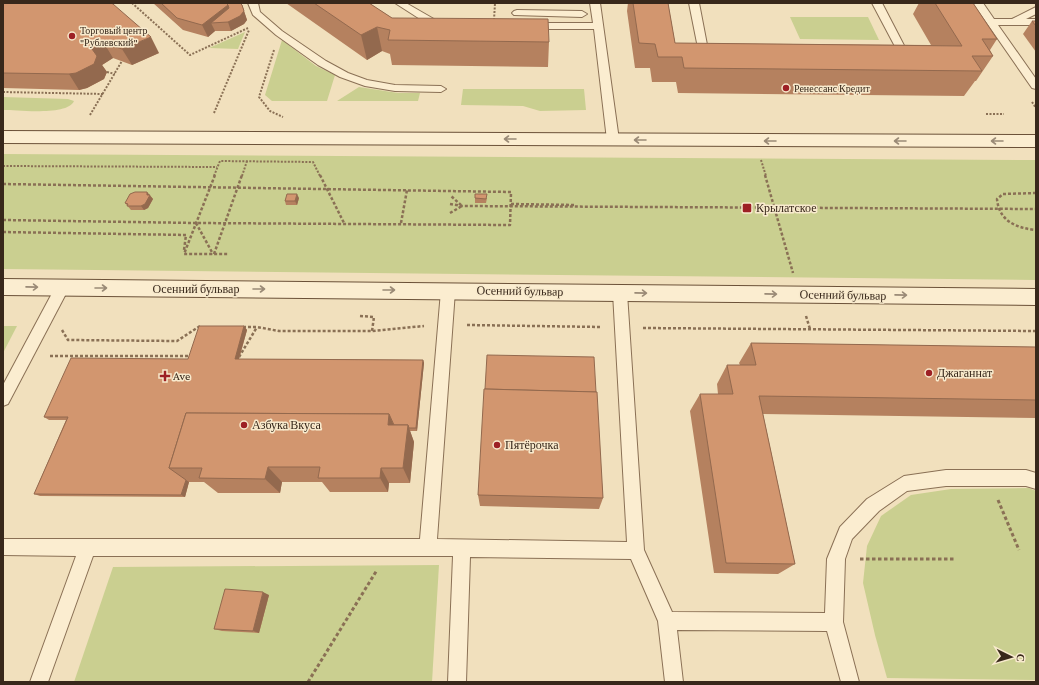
<svg xmlns="http://www.w3.org/2000/svg" width="1039" height="685" viewBox="0 0 1039 685" font-family="'Crimson Pro',serif">
<rect width="100%" height="100%" fill="#f1e0bd"/>
<g fill="#cacf90">
<polygon points="790,17 868,17 879,40 800,39"/>
<polygon points="245,32 238,49 209,48"/>
<polygon points="282,40 316,66 335,75 327,101 272,101 265,95"/>
<polygon points="359,87 398,93 420,93 418,101 337,101"/>
<polygon points="463,89 584,89 586,110 540,111 523,106 461,105"/>
<path d="M3,97L68,99L74,101C68,116 18,110 3,110Z"/>
<polygon points="3,154 1036,160 1036,280 3,269"/>
<polygon points="3,326 17,326 3,353"/>
<polygon points="1029,488 1036,491 1036,680 887,678 875,635 863,583 867,546 881,516 911,495 951,489"/>
<polygon points="439,565 432,682 74,682 113,567"/>
</g>
<g fill="none" stroke-linecap="round" stroke-linejoin="round">
<g stroke="#8a7055" stroke-width="2">
<g id="lane">
<polygon points="248,3 258,3 260,12 282,31 326,61 348,73 367,80 395,85 441,86 446,89 441,92 395,91 365,86 340,77 318,65 276,35 253,15"/>
<polygon points="395,3 406,3 446,26 441,29 434,28"/>
<polygon points="590,3 600,3 619,140 617,143 609,143 607,140 594,29 530,29 525,26 530,23 593,23"/>
<polygon points="689,3 699,3 708,50 716,51 718,53 716,55 704,56 699,53"/>
<polygon points="872,3 882,3 910,57 909,59 899,60 894,57 899,54"/>
<polygon points="973,3 983,3 994,19 1012,19 1036,7 1036,14 1026,19 1036,19 1036,25 998,25 1036,79 1036,89 1032,88"/>
<polygon points="517,10 582,11 587,14 582,17 514,15 512,13 514,11"/>
<polygon points="62,283 67,284 69,288 8,404 3,406 3,385 57,284"/>
<polygon points="448,286 453,287 455,291 437,539 627,542 613,293 615,289 620,288 625,289 627,293 644,550 672,612 825,613 827,559 840,527 867,499 904,476 946,470 1026,470 1036,473 1036,489 1026,486 946,486 907,491 879,511 852,539 845,559 843,622 859,682 841,682 827,631 677,630 683,682 665,682 658,621 631,559 470,557 466,682 448,682 453,556 93,556 48,682 30,682 76,556 3,555 3,539 420,539 441,291 443,287"/>
</g>
</g>
<g stroke="#6b5138" stroke-width="2">
<g id="secondary">
<polygon points="3,131 1036,135 1036,147 3,143"/>
<polygon points="3,279 1036,289 1036,305 3,295"/>
</g>
</g>
<g stroke="#8a7055" stroke-width="2" stroke-dasharray="2 1.5" stroke-linecap="butt">
<polyline points="132,3 190,55 248,28"/>
<polyline points="494,20 495,3"/>
<polyline points="274,50 259,97 270,111 283,117"/>
<polyline points="107,72 115,74"/>
<polyline points="3,92 103,94"/>
<polyline points="1032,102 1036,108"/>
<polyline points="214,113 249,30"/>
<polyline points="986,114 1004,114"/>
<polyline points="90,115 122,61"/>
<polyline points="761,160 766,176"/>
<polyline points="3,166 217,167"/>
<polyline points="214,176 220,161 313,162 320,176"/>
<polyline points="242,176 247,161"/>
</g>
<g stroke="#8a7055" stroke-width="2.5" stroke-dasharray="3 2" stroke-linecap="butt">
<polyline points="215,175 184,254 228,254"/>
<polyline points="320,175 344,223"/>
<polyline points="765,175 793,273"/>
<polyline points="3,184 511,192 510,225 196,223 213,254"/>
<path d="M1036,193L1003,194L997,199C999,221 1016,228 1036,230"/>
<polyline points="450,204 462,206 1036,209"/>
<polyline points="511,204 576,205"/>
<polyline points="450,213 462,206 451,196"/>
<polyline points="3,220 196,223"/>
<polyline points="401,223 407,190"/>
<polyline points="3,232 186,235 184,250"/>
<polyline points="214,254 242,175"/>
<polyline points="360,316 374,317 372,331"/>
<polyline points="806,316 810,329"/>
<polyline points="467,325 602,327"/>
<polyline points="243,327 257,327 279,331 372,331 424,326"/>
<polyline points="643,328 1036,331"/>
<polyline points="62,330 68,340 177,341 200,326"/>
<polyline points="50,356 191,356"/>
<polyline points="239,357 257,327"/>
</g>
<g stroke="#8a7055" stroke-width="3" stroke-dasharray="3.5 2.5" stroke-linecap="butt">
<polyline points="998,500 1019,550"/>
<polyline points="860,559 955,559"/>
<polyline points="308,682 377,570"/>
</g>
<use href="#lane" fill="#fbedd0" fill-rule="evenodd"/>
<use href="#secondary" fill="#fbedd0" fill-rule="evenodd"/>
</g>
<g fill="#b5815f">
<polygon points="3,3 159,53 132,65 113,58 102,65 107,72 104,79 87,88 79,90 3,88"/>
<polygon points="153,3 240,3 242,5 247,20 244,24 231,31 215,31 208,37 183,30"/>
<polygon points="286,3 369,3 392,18 549,42 548,67 392,65 390,54 382,51 367,60"/>
<polygon points="628,3 668,3 675,43 931,45 913,14 919,3 973,3 997,39 990,50 993,56 976,81 975,81 964,96 678,93 676,82 652,82 650,68 635,68 627,11"/>
<polygon points="1032,21 1036,21 1036,52 1023,34"/>
<polygon points="147,192 153,199 148,208 144,210 131,210 125,203"/>
<polygon points="299,198 297,205 286,205 285,201"/>
<polygon points="475,198 487,198 486,203 475,203"/>
<polygon points="244,326 247,330 239,359 423,360 424,363 417,431 410,431 414,442 410,483 389,483 388,492 330,492 322,482 282,482 280,493 218,493 204,482 189,482 185,497 40,496 34,494 66,420 49,420 44,417 188,359"/>
<polygon points="751,343 1036,347 1036,418 763,414 795,564 778,574 714,573 690,411 700,394 718,394 717,384 727,365 740,365 739,363"/>
<polygon points="596,392 603,498 599,509 480,506 478,495"/>
<polygon points="269,595 259,633 222,631 214,629"/>
</g>
<g fill="#93694e">
<polygon points="228,5 233,17 211,23 215,31 208,37 202,25"/>
<polygon points="242,5 247,20 244,24 231,31 228,22"/>
<polygon points="377,27 382,51 367,60 361,35"/>
<polygon points="151,37 159,53 132,65 122,49"/>
<polygon points="104,43 113,58 102,65 107,72 104,79 87,88 79,90 69,74 92,49"/>
<polygon points="147,192 153,199 148,208 144,210 141,206 147,195"/>
<polygon points="297,194 299,198 297,205 295,201"/>
<polygon points="244,326 247,330 238,362 235,359"/>
<polygon points="423,360 424,363 417,431 416,428"/>
<polygon points="389,414 396,431 388,425"/>
<polygon points="408,425 414,442 410,483 403,468"/>
<polygon points="268,467 282,482 280,493 265,479"/>
<polygon points="381,468 389,483 388,492 380,478"/>
<polygon points="186,480 189,482 185,497 181,495"/>
<polygon points="263,592 269,595 259,633 253,631"/>
</g>
<g fill="#d2966f" stroke="#93694e">
<polygon points="3,3 111,3 113,4 151,37 122,49 104,43 92,49 97,56 94,64 76,73 69,74 3,73"/>
<polygon points="161,3 226,3 228,5 202,25 177,18"/>
<polygon points="226,3 240,3 242,5 244,11 240,16 228,22 211,23 229,8 228,5"/>
<polygon points="314,3 369,3 392,18 548,19 549,42 388,40 390,30 377,27 361,35"/>
<polygon points="633,3 668,3 675,43 962,46 935,3 973,3 997,39 982,39 993,56 972,56 982,71 684,68 682,57 658,57 655,44 639,43"/>
<polygon points="1032,21 1036,21 1036,26"/>
<polygon points="135,192 147,192 147,195 150,195 145,204 141,206 127,206 128,204 125,203 130,194"/>
<polygon points="287,194 297,194 295,201 285,201"/>
<polygon points="475,194 487,194 486,199 475,198"/>
<polygon points="199,326 244,326 235,359 423,360 416,428 409,428 408,425 394,425 389,414 186,413 169,468 186,480 181,495 34,494 68,417 44,417 71,358 188,359"/>
<polygon points="751,343 1036,347 1036,400 759,396 795,564 726,563 700,394 733,394 727,365 756,365"/>
<polygon points="487,355 594,357 596,392 485,389"/>
<polygon points="484,389 597,392 603,498 478,495"/>
<polygon points="186,413 389,414 388,425 408,425 403,468 381,468 380,478 318,478 320,467 268,467 265,479 199,478 202,468 169,468"/>
<polygon points="225,589 263,592 253,631 214,629"/>
</g>
<defs><path id="oneway-shaft" d="M-6 0H5M1.5-3L5.5 0L1.5 3" fill="none" stroke-width="1.6" stroke-linecap="round" stroke-linejoin="round"/></defs>
<g stroke="#9a8a76">
<use href="#oneway-shaft" transform="translate(510 139) rotate(-180)"/>
<use href="#oneway-shaft" transform="translate(640 140) rotate(-180)"/>
<use href="#oneway-shaft" transform="translate(770 141) rotate(-180)"/>
<use href="#oneway-shaft" transform="translate(900 141) rotate(-180)"/>
<use href="#oneway-shaft" transform="translate(997 141) rotate(-180)"/>
<use href="#oneway-shaft" transform="translate(32 287) rotate(1)"/>
<use href="#oneway-shaft" transform="translate(101 288)"/>
<use href="#oneway-shaft" transform="translate(259 289)"/>
<use href="#oneway-shaft" transform="translate(389 290)"/>
<use href="#oneway-shaft" transform="translate(641 293) rotate(1)"/>
<use href="#oneway-shaft" transform="translate(771 294) rotate(1)"/>
<use href="#oneway-shaft" transform="translate(901 295) rotate(1)"/>
</g>
<g fill="#9d2024" stroke="#f8eacd" stroke-width="1.5">
<circle cx="72" cy="36" r="4"/>
<circle cx="786" cy="88" r="4"/>
<rect x="742" y="203" width="10" height="10" rx="2"/>
<circle cx="929" cy="373" r="4"/>
<path d="M163 370h4v4h4v4h-4v4h-4v-4h-4v-4h4z"/>
<circle cx="244" cy="425" r="4"/>
<circle cx="497" cy="445" r="4"/>
</g>
<g text-anchor="middle" stroke-width="3" stroke-linejoin="round" paint-order="stroke">
<g font-size="10" fill="#38281b" stroke="#f8eacd" text-anchor="start">
<text x="80" y="34">Торговый центр<tspan x="80" dy="12">"Рублевский"</tspan></text>
<text x="794" y="92">Ренессанс Кредит</text>
</g>
<g font-size="12" fill="#38281b" stroke="#f8eacd" text-anchor="start">
<text x="756" y="212">Крылатское</text>
<text x="937" y="377">Джаганнат</text>
<text x="173" y="380">Ave</text>
<text x="252" y="429">Азбука Вкуса</text>
<text x="505" y="449">Пятёрочка</text>
</g>
<g font-size="12" fill="#38281b" stroke="#f8eacd">
<text x="196" y="293">Осенний бульвар</text>
<text transform="translate(520 291) rotate(1)" y="4">Осенний бульвар</text>
<text transform="translate(843 295) rotate(1)" y="4">Осенний бульвар</text>
</g>
</g>
<rect width="1039" height="685" fill="none" stroke="#38281b" stroke-width="8"/>
<g transform="translate(1011 657) rotate(95)" stroke="#f8eacd" stroke-width="3" paint-order="stroke">
<path d="M0-3L7 15L0 10L-7 15Z" fill="#38281b"/>
<text y="-6" font-size="11" font-weight="bold" text-anchor="middle" fill="#38281b">С</text>
</g>
</svg>
